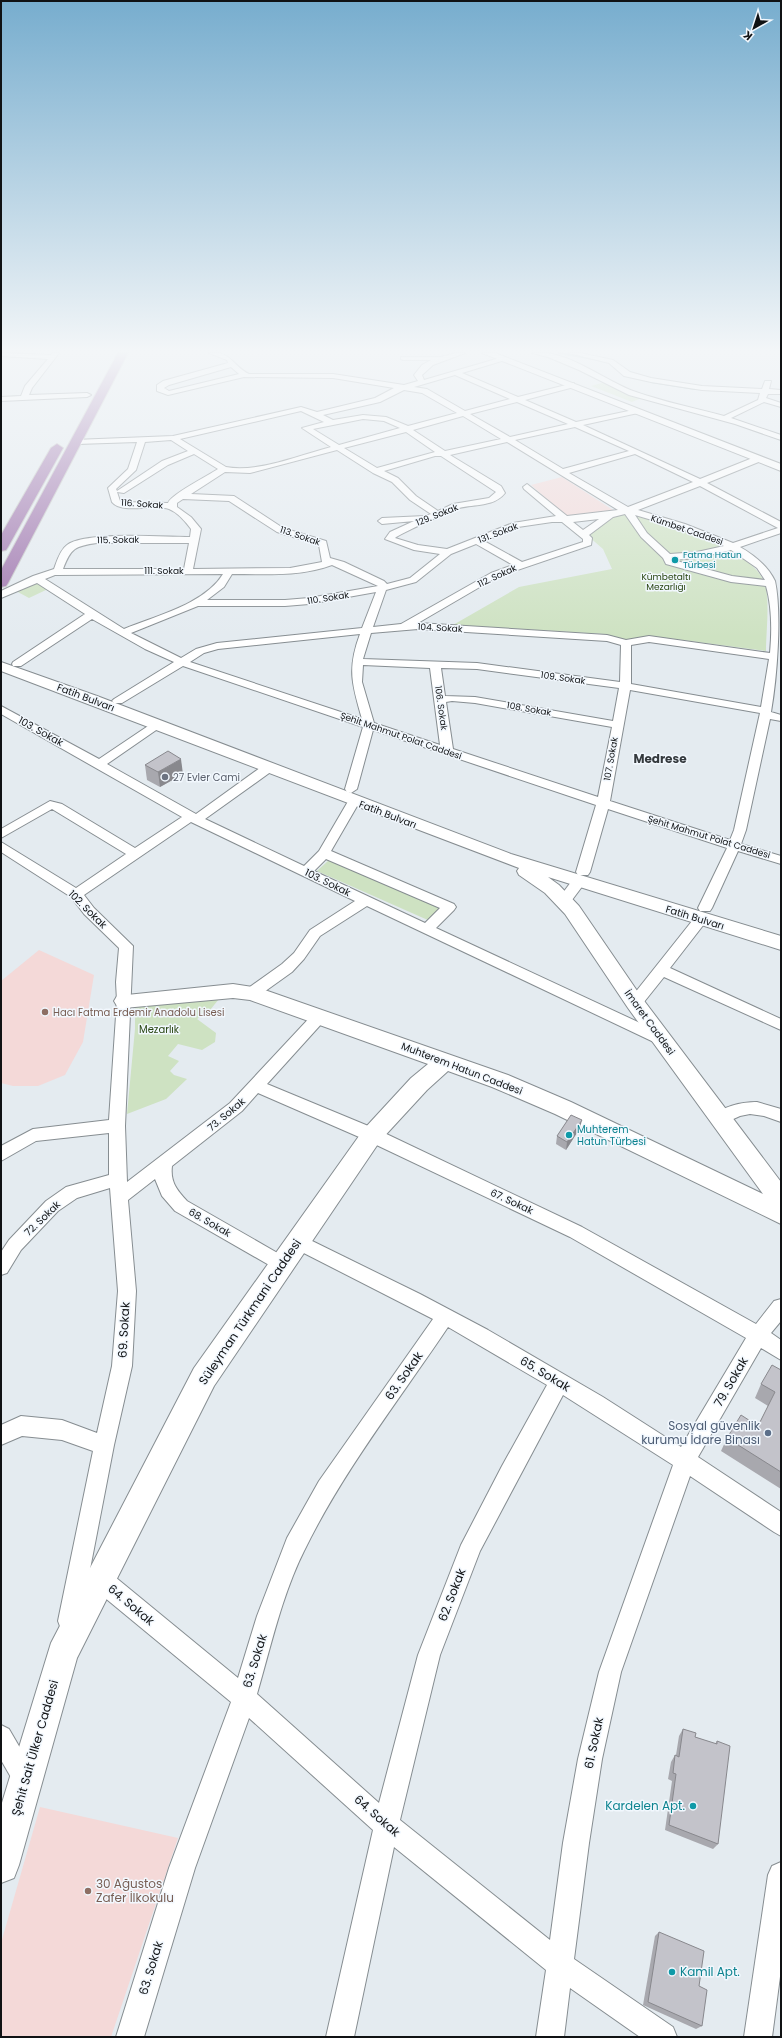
<svg xmlns="http://www.w3.org/2000/svg" width="782" height="2038" viewBox="0 0 782 2038" font-family="Poppins,sans-serif">
<rect width="100%" height="100%" fill="#e4ebf0"/>
<g fill="#f4d9d8">
<polygon points="562,477 613,510 596,515 568,518 531,485"/>
<polygon points="39,950 94,975 83,1042 65,1075 38,1086 13,1086 1,1083 1,981"/>
<polygon points="40,1807 178,1838 111,2037 1,2037 1,1943"/>
</g>
<g fill="#cee2c2">
<polygon points="605,382 644,397 632,402 591,386"/>
<path d="M622,515H633C666,524 754,548 765,584C770,602 766,632 766,651L652,636L625,640L605,634L453,625L519,587L612,569L603,549L588,536L615,516Z"/>
<polygon points="36,582 48,589 29,598 16,591"/>
<polygon points="329,860 441,908 430,921 317,871"/>
<polygon points="219,999 210,1010 197,1019 216,1033 215,1042 202,1050 178,1044 168,1056 179,1061 170,1071 174,1075 187,1079 166,1099 127,1114 135,1029 135,1007"/>
</g>
<g fill="none" stroke-linecap="round" stroke-linejoin="round">
<g stroke="#6fa3a7" stroke-width="2">
<polyline points="559,353 599,360"/>
<polyline points="651,382 695,389"/>
</g>
<g stroke="#868d91" stroke-width="2">
<g id="street">
<polygon points="1,353 51,355 53,353 59,353 32,388 29,395 87,393 91,395 87,397 1,401 1,397 21,396 25,386 48,359 1,356"/>
<path d="M209,353C230,350 233,366 249,374H333L404,385L418,381L414,375L422,365L431,360H403L401,359V357H441L456,353H465L433,365L422,375L424,380L503,357L506,359L505,360L462,373L518,397L574,383V387L525,400L576,422L638,409V413L583,425L700,479L755,457H761V461L707,483L781,522V533L740,547C754,555 768,566 775,581C782,613 777,678 771,712L781,715V721L770,719L746,830L741,844L781,856V864L738,851L712,908L710,911H700L698,908L727,848L608,809L590,872L588,875H578L576,872L596,805L373,730L357,789L351,793L347,792L345,789L363,727L183,666L122,703H114L112,701L114,699L174,662L145,649L92,619L21,666H13L12,664L13,662L85,614L37,583L1,598V591L33,576L54,569C57,561 60,550 67,545C85,531 165,537 190,537L191,529C186,522 177,512 169,509C154,503 123,515 112,502L108,488L128,469L137,442L77,444H74V440L173,436L301,407L317,412L375,398L394,388L333,378L244,377L168,395L157,391V385L163,381L228,363L227,360ZM231,367L239,374L169,391L164,388L169,385ZM455,375L510,399L465,411L427,389L414,387ZM404,390L422,393L457,413L408,426L386,417L363,415L333,420L323,415L380,402ZM517,402L568,424L510,437L470,414ZM301,411L324,422L302,428L331,447C300,455 258,473 226,467L180,439ZM463,416L501,439L445,451L413,430ZM363,419L384,421L400,428L339,445L313,429ZM575,427L629,451L563,469L515,440ZM406,432L435,452L377,468L344,448ZM171,440L188,451L162,461L117,491L116,489L136,470L145,442ZM507,442L618,510L567,516L527,484L523,487L524,489L556,516L513,523L447,549L418,545L395,538C399,534 452,510 459,508C475,504 494,507 505,493L501,486L450,455ZM337,450L373,473L392,482L410,500L431,514L425,516L382,518L378,521L382,524L414,521L390,532L385,539L414,550L440,554L410,578L387,584L384,581L344,562L330,558L326,541L283,528L234,496L191,494L225,472L250,473ZM194,454L218,469C209,475 170,495 168,503L123,502L120,501L117,492L124,493L168,465ZM635,454L693,482L628,507L569,473ZM435,456H441L496,492L489,498L453,504L438,511L416,496L398,478L384,471ZM700,486L778,528L733,543L685,524L638,510ZM183,499L229,501L277,532L319,545L322,562L290,568L193,569L201,529L191,517L177,507V503ZM625,514L641,537L663,558L666,564L731,582L766,586C772,607 772,631 770,653L649,636L626,640L607,635L418,623L497,577L591,545L592,538L589,535L613,517ZM635,515L679,528L724,546L697,552L670,554L647,533ZM599,519L583,530L573,522ZM552,522H562L583,539V542L522,562L484,541L518,527ZM97,543H189L184,569H63C71,548 75,546 97,543ZM476,544L513,565L491,573L401,624L373,627L386,590L416,582L451,554ZM731,550L757,568L765,580L732,576L673,560L697,558ZM332,565L378,586L309,598L285,600H207L224,587L232,574C266,574 300,577 332,565ZM223,574C205,604 155,616 124,629L45,579L55,575ZM376,592L362,628L217,643L196,649L181,658L131,633L198,606H285L309,604ZM418,629L607,641L621,645L620,682L477,663L363,659L371,633ZM360,634C347,669 352,684 362,719L190,662L204,653L218,649ZM649,642L769,659L761,707L631,684V645ZM363,665L430,668L440,745L374,723L362,682ZM441,668L477,669L619,688L613,721L475,697L445,696ZM630,690L760,713L734,830L730,840L610,801ZM452,701L475,703L612,727L598,797L453,749L446,702Z"/>
<path d="M532,353C566,348 604,381 636,392C664,402 695,408 724,416L758,400L760,393L702,390L651,382L624,376L609,363L569,353H580L613,360L630,372L651,378L702,386L762,389L765,381H771L769,389L781,390V394H768L766,398L781,403V407L764,402L731,418L781,435V440L735,424L629,395L579,370L548,357Z"/>
<path d="M1,706L99,759L154,722H162L164,724L162,726L107,764L196,814L264,765H272L274,768L272,771L205,819L304,866L319,851L350,798H358L360,801L331,851L454,904L456,907L454,910L436,928L668,1036L671,1040L668,1044L663,1046L658,1044L367,906L320,936L304,959L292,972L257,997L252,998L247,997L245,993L247,989L282,964L294,953L310,930L355,901L191,822L84,895L94,908L133,946L125,1126L127,1182L230,1103L314,1013L319,1012L324,1013L326,1017L324,1021L267,1084L378,1130L582,1227L756,1324L774,1301L781,1299V1321L771,1333L781,1340V1360L761,1348L698,1457L781,1512V1536L774,1532L690,1476L621,1672L602,1759L589,1843L574,1959L673,2027L677,2037H640L570,1988L564,2037H536L546,1970L394,1847L354,2037H326L373,1830L249,1718L195,1868L144,2037H116L169,1868L231,1702L93,1588L90,1580L93,1572L101,1569L109,1572L238,1678L257,1616L287,1538L319,1481L433,1319L292,1247L289,1242L292,1237L298,1234L304,1237L420,1294L488,1330L603,1397L681,1447L746,1338L570,1237L366,1140L258,1093L242,1111L172,1166C170,1182 177,1190 187,1201L288,1259L291,1264L288,1269L282,1272L276,1269L175,1211L162,1196L155,1179L128,1200L136,1291L132,1366L114,1445L80,1621L77,1629L69,1632L61,1629L58,1621L93,1451L62,1440L22,1436L1,1445V1425L21,1416L62,1420L97,1433L112,1366L118,1291L110,1188L77,1198L58,1211L21,1250L7,1273L1,1275V1252L9,1240L46,1201L66,1187L109,1175V1133L36,1141L1,1161V1146L33,1129L109,1120L117,1001L116,982L119,948L84,914L71,897L1,852V842L76,888L126,854L52,809L1,838V829L50,801L62,804L135,848L182,817L1,714ZM326,859L440,908L425,923L314,871ZM448,1327L547,1385L502,1466L461,1545L418,1655L379,1803L257,1694C271,1646 282,1595 304,1551C343,1471 399,1400 448,1327ZM563,1395L673,1465L599,1672L578,1759L563,1843L550,1940L400,1820L440,1655L480,1551Z"/>
<polygon points="579,877 584,878 586,881 584,884 569,904 559,904 557,901 559,898 574,878"/>
<polygon points="701,914 706,916 708,919 670,968 781,1019 781,1030 664,977 640,1007 635,1008 630,1007 628,1003 630,999 696,916"/>
<path d="M757,1102L781,1109V1122L764,1116L750,1114L740,1116L720,1125L714,1123L712,1119C719,1106 743,1102 757,1102Z"/>
<polygon points="1,1725 9,1729 37,1777 34,1786 25,1789 16,1786 1,1760"/>
<polygon points="781,1862 781,1969 772,2037 744,2037 768,1875 772,1866"/>
</g>
</g>
<g stroke="#868d91" stroke-width="2">
<g id="secondary">
<polygon points="482,353 495,353 781,464 781,471"/>
<polygon points="1,662 97,696 511,854 781,936 781,950 548,877 559,885 579,906 642,998 781,1182 781,1224 555,1114 492,1087 448,1071 427,1090 380,1141 214,1386 77,1658 19,1865 14,1878 1,1883 1,1806 51,1643 194,1368 364,1129 411,1078 428,1064 250,1000 233,998 124,1008 117,1006 114,1001 117,996 233,984 259,988 508,1075 571,1102 763,1194 628,1008 565,914 545,893 519,875 517,871 519,868 1,671"/>
</g>
</g>
<g stroke="#c6c6c7" stroke-width="2">
<g id="highway">
<polygon points="118,353 128,353 8,583 6,586 1,587 1,570"/>
<polygon points="57,444 63,448 8,547 6,550 1,551 1,535 51,448"/>
</g>
</g>
<use href="#street" fill="#fff" fill-rule="evenodd"/>
<use href="#secondary" fill="#fff" fill-rule="evenodd"/>
<use href="#highway" fill="#a077af" fill-rule="evenodd"/>
</g>
<g fill="#a8a8ae">
<polygon points="145,765 183,774 160,787 147,780"/>
<polygon points="580,1128 566,1150 556,1144 557,1136"/>
<polygon points="781,1370 781,1489 721,1451 727,1438 758,1426 768,1406 755,1398 761,1384"/>
<polygon points="683,1729 695,1737 715,1744 717,1741 718,1844 713,1849 665,1830 672,1781 668,1779 671,1762 675,1755 676,1755 679,1736"/>
<polygon points="659,1932 699,1986 702,2026 696,2029 643,2005 655,1936"/>
</g>
<g fill="#88888d">
<polygon points="181,759 183,774 160,787 158,772"/>
<polygon points="582,1120 580,1128 566,1150 567,1142"/>
</g>
<g fill="#c3c3ca" stroke="#88888d">
<polygon points="168,751 181,759 158,772 145,765"/>
<polygon points="571,1115 582,1120 567,1142 557,1136"/>
<polygon points="772,1365 781,1370 781,1472 727,1438 741,1415 758,1426 775,1392 761,1384"/>
<polygon points="683,1729 696,1733 695,1737 717,1744 717,1741 730,1746 718,1844 669,1825 676,1774 673,1773 675,1755 679,1757"/>
<polygon points="659,1932 704,1951 699,1986 707,1990 702,2026 648,2002"/>
</g>
<linearGradient id="sky" x2="0" y2="1"><stop stop-color="#77adce"/><stop offset="0.55" stop-color="#f3f6f8"/><stop offset="1" stop-color="#f3f6f8" stop-opacity="0"/></linearGradient>
<rect width="782" height="638" fill="url(#sky)"/>
<g fill="#0f9aa8" stroke="#f2f8fe" stroke-width="1.5">
<circle cx="675" cy="560" r="4"/>
<circle cx="569" cy="1135" r="4"/>
<circle cx="693" cy="1806" r="4"/>
<circle cx="672" cy="1972" r="4"/>
</g>
<circle fill="#6b7280" stroke="#f2f8fe" stroke-width="1.5" cx="165" cy="777" r="4"/>
<g fill="#8d6e63" stroke="#f2f8fe" stroke-width="1.5">
<circle cx="45" cy="1012" r="4"/>
<circle cx="88" cy="1891" r="4"/>
</g>
<circle fill="#5c6f8a" stroke="#f2f8fe" stroke-width="1.5" cx="768" cy="1433" r="4"/>
<g text-anchor="middle" stroke-width="3" stroke-linejoin="round" paint-order="stroke">
<g font-size="9" fill="#101214" stroke="#f2f8fe">
<text transform="translate(142 504) rotate(4)" y="3">116. Sokak</text>
<text transform="translate(437 515) rotate(-22)" y="3">129. Sokak</text>
<text transform="translate(687 530) rotate(19)" y="3">Kümbet Caddesi</text>
<text transform="translate(498 533) rotate(-21)" y="3">131. Sokak</text>
<text transform="translate(300 536) rotate(19)" y="3">113. Sokak</text>
<text transform="translate(118 540) rotate(-1)" y="3">115. Sokak</text>
<text x="164" y="574">111. Sokak</text>
<text transform="translate(497 576) rotate(-25)" y="3">112. Sokak</text>
<text transform="translate(328 598) rotate(-9)" y="3">110. Sokak</text>
<text transform="translate(440 628) rotate(3)" y="3">104. Sokak</text>
<text transform="translate(563 678) rotate(8)" y="3">109. Sokak</text>
<text transform="translate(441 708) rotate(82)" y="3">106. Sokak</text>
<text transform="translate(529 709) rotate(10)" y="3">108. Sokak</text>
<text transform="translate(401 736) rotate(19)" y="3">Şehit Mahmut Polat Caddesi</text>
<text transform="translate(611 759) rotate(-80)" y="3">107. Sokak</text>
<text transform="translate(709 837) rotate(17)" y="3">Şehit Mahmut Polat Caddesi</text>
</g>
<g font-size="9" fill="#0d838f" stroke="#f2f8fe" text-anchor="start">
<text x="683" y="558">Fatma Hatun<tspan x="683" dy="10">Türbesi</tspan></text>
</g>
<g font-size="9" fill="#294612" stroke="#f2f8fe">
<text x="666" y="580">Kümbetaltı<tspan x="666" dy="10">Mezarlığı</tspan></text>
</g>
<g font-size="10" fill="#101214" stroke="#f2f8fe">
<text transform="translate(86 697) rotate(21)" y="4">Fatih Bulvarı</text>
<text transform="translate(41 731) rotate(29)" y="4">103. Sokak</text>
<text transform="translate(388 814) rotate(21)" y="4">Fatih Bulvarı</text>
<text transform="translate(328 882) rotate(26)" y="4">103. Sokak</text>
<text transform="translate(88 909) rotate(45)" y="4">102. Sokak</text>
<text transform="translate(695 917) rotate(17)" y="4">Fatih Bulvarı</text>
<text transform="translate(650 1022) rotate(54)" y="4">İmaret Caddesi</text>
<text transform="translate(462 1068) rotate(21)" y="4">Muhterem Hatun Caddesi</text>
<text transform="translate(226 1114) rotate(-40)" y="4">73. Sokak</text>
<text transform="translate(512 1201) rotate(25)" y="4">67. Sokak</text>
<text transform="translate(42 1218) rotate(-44)" y="4">72. Sokak</text>
<text transform="translate(210 1222) rotate(30)" y="4">68. Sokak</text>
</g>
<g font-size="10" fill="#5b616d" stroke="#f2f8fe" text-anchor="start">
<text x="173" y="781">27 Evler Cami</text>
</g>
<g font-size="10" fill="#785e54" stroke="#f2f8fe" text-anchor="start">
<text x="53" y="1016">Hacı Fatma Erdemir Anadolu Lisesi</text>
</g>
<g font-size="10" fill="#294612" stroke="#f2f8fe">
<text x="159" y="1033">Mezarlık</text>
</g>
<g font-size="10" fill="#0d838f" stroke="#f2f8fe" text-anchor="start">
<text x="577" y="1133">Muhterem<tspan x="577" dy="12">Hatun Türbesi</tspan></text>
</g>
<g font-size="12" font-weight="bold" fill="#34393d" stroke="#f2f8fe">
<text x="660" y="763">Medrese</text>
</g>
<g font-size="12" fill="#101214" stroke="#f2f8fe">
<text transform="translate(250 1312) rotate(-56)" y="4">Süleyman Türkmani Caddesi</text>
<text transform="translate(124 1330) rotate(-87)" y="4">69. Sokak</text>
<text transform="translate(545 1374) rotate(31)" y="4">65. Sokak</text>
<text transform="translate(404 1376) rotate(-55)" y="4">63. Sokak</text>
<text transform="translate(731 1382) rotate(-60)" y="4">79. Sokak</text>
<text transform="translate(452 1595) rotate(-69)" y="4">62. Sokak</text>
<text transform="translate(131 1605) rotate(40)" y="4">64. Sokak</text>
<text transform="translate(255 1661) rotate(-73)" y="4">63. Sokak</text>
<text transform="translate(594 1743) rotate(-78)" y="4">61. Sokak</text>
<text transform="translate(35 1748) rotate(-74)" y="4">Şehit Sait Ülker Caddesi</text>
<text transform="translate(377 1816) rotate(41)" y="4">64. Sokak</text>
<text transform="translate(151 1968) rotate(-73)" y="4">63. Sokak</text>
</g>
<g font-size="12" fill="#4e5e75" stroke="#f2f8fe" text-anchor="end">
<text x="760" y="1430">Sosyal güvenlik<tspan x="760" dy="14">kurumu İdare Binası</tspan></text>
</g>
<g font-size="12" fill="#0d838f" stroke="#f2f8fe" text-anchor="end">
<text x="685" y="1810">Kardelen Apt.</text>
<text x="680" y="1976" text-anchor="start">Kamil Apt.</text>
</g>
<g font-size="12" fill="#785e54" stroke="#f2f8fe" text-anchor="start">
<text x="96" y="1888">30 Ağustos<tspan x="96" dy="14">Zafer İlkokulu</tspan></text>
</g>
</g>
<rect width="782" height="2038" fill="none" stroke="#101214" stroke-width="4"/>
<g transform="translate(754 28) rotate(219)" stroke="#f2f8fe" stroke-width="3" paint-order="stroke">
<path d="M0-3L7 15L0 10L-7 15Z" fill="#101214"/>
<text y="-6" font-size="11" font-weight="bold" text-anchor="middle" fill="#101214">K</text>
</g>
</svg>
